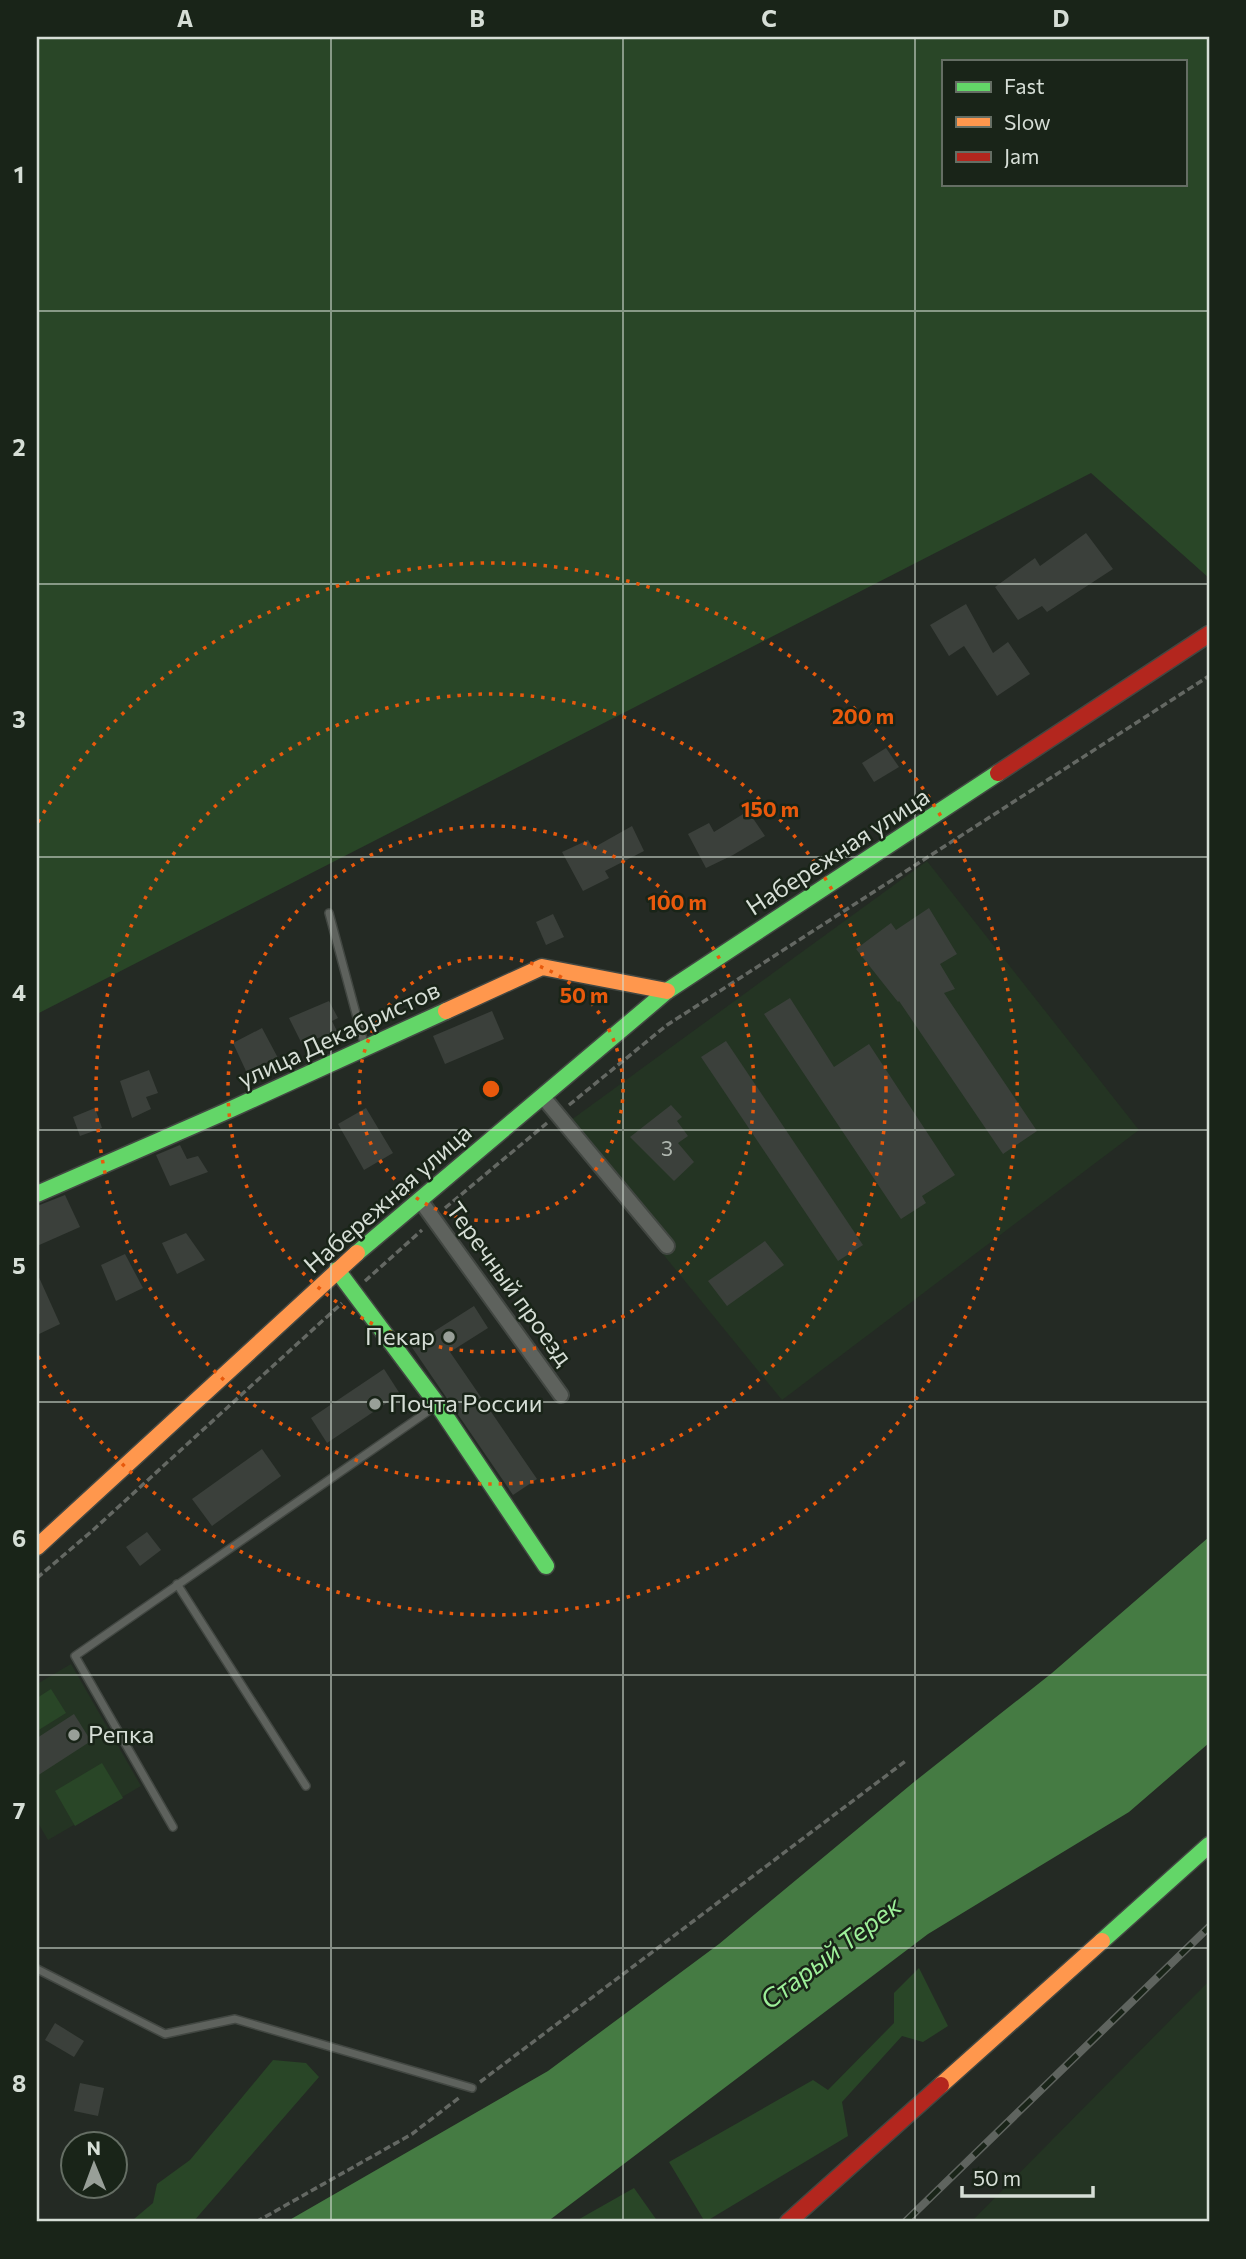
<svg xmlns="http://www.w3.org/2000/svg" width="1246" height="2259" viewBox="0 0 1246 2259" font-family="Commissioner,sans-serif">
<rect width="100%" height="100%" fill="#242a24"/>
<g fill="#243423">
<polygon points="927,861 1139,1130 782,1400 560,1128"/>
<polygon points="71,1664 141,1786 48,1840 37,1821 37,1684"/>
<polygon points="1209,1981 1209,2222 971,2222"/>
</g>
<g fill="#294627" fill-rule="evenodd">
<path d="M37,37H1209V578L1091,473L37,1014ZM1185,61V184H943V61Z"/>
<polygon points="51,1689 66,1713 37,1731 37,1698"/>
<polygon points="102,1763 123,1798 75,1826 55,1791"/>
<polygon points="919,1968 948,2026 923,2042 902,2036 842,2102 848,2136 705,2222 669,2162 813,2080 828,2090 894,2023 894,1993"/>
<polygon points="273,2060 306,2063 319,2077 193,2222 137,2222 134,2219 153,2203 157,2184 190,2160"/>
<polygon points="634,2188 658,2222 574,2222"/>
</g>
<polygon fill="#457b43" points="1209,1537 1209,1743 1129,1812 928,1934 547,2222 286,2222 548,2071 719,1944 914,1782 1052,1673"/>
<g fill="#3b403b">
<polygon points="1086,533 1113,569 1047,612 1042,606 1018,620 995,587 1035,558 1040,566"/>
<polygon points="966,604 993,653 1008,642 1030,674 997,696 964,646 949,656 930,625"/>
<polygon points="886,748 899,767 874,782 862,763"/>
<polygon points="748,811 765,836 733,855 706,868 688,834 709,823 714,832"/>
<polygon points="632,826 644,851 605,871 609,878 583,891 562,852 588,840 593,848"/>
<polygon points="929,908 957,954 940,964 955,989 944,993 1037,1131 1003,1154 899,1001 898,1002 856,949 891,923 896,930"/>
<polygon points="553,914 564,937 546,945 536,922"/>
<polygon points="790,998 834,1067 869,1044 955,1175 922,1196 926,1203 901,1219 764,1014"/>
<polygon points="329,1001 338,1018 332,1021 337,1031 302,1044 289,1018"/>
<polygon points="492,1011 504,1039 445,1064 433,1036"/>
<polygon points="262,1028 278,1058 246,1071 233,1043"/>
<polygon points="726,1041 863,1245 838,1261 701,1057"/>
<polygon points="149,1070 158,1093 146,1097 151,1109 132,1118 120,1081"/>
<polygon points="671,1105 682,1117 677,1121 688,1136 678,1143 694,1162 674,1181 630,1137"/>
<polygon points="95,1108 102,1128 80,1136 73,1117"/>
<polygon points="366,1108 393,1153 364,1170 338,1124"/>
<polygon points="180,1145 187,1159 198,1156 208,1172 170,1186 156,1155"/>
<polygon points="65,1195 80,1227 37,1246 37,1206"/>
<polygon points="186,1233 205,1260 177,1274 162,1243"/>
<polygon points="765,1241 784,1265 727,1306 708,1281"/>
<polygon points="125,1254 143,1288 116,1301 101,1265"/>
<polygon points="37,1273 60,1324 37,1335"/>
<polygon points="474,1306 488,1328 450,1352 537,1479 513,1495 411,1346"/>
<polygon points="384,1369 400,1394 327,1443 311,1418"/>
<polygon points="262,1449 281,1476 212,1526 192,1499"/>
<polygon points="147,1532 161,1550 140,1566 126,1547"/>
<polygon points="74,1714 91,1741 37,1776 37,1738"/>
<polygon points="55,2023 84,2041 74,2057 45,2040"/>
<polygon points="80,2083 104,2088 98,2116 74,2111"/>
</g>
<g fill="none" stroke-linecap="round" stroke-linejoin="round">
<g stroke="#424742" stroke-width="10">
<g id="lane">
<polyline points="329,913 365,1047"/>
<polyline points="177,1584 306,1786"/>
<polyline points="173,1827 75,1656 437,1405"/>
<polyline points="37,1969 165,2034 235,2019 472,2088"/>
</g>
</g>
<g stroke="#424742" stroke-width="18">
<g id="street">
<polyline points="543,1097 667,1246"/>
<polyline points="420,1200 561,1395"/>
</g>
</g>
<g stroke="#424742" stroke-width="19">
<g id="fast">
<polyline points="37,1194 227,1111 446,1011"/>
<polyline points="357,1253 667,991 998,773"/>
<polyline points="337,1270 438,1405 546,1566"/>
<polyline points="1102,1941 1209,1845"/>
</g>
</g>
<g stroke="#424742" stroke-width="19">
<g id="slow">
<polyline points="446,1011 542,967 667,991"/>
<polyline points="37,1547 357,1253"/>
<polyline points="941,2085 1102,1941"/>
</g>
</g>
<g stroke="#424742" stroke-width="19">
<g id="jam">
<polyline points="998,773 1209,634"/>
<polyline points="788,2222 941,2085"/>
</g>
</g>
<g stroke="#646863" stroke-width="3.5" stroke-dasharray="7 3.5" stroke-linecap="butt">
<polyline points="569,1105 667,1025 1209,676"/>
<polyline points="445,1208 547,1123"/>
<polyline points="365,1281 422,1230"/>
<polyline points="37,1578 92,1531 342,1303"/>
<polyline points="480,2082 907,1760"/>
<polyline points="256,2222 412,2134 460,2097"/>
</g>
<use href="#lane" stroke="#5e625d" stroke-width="7"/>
<use href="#street" stroke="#5e625d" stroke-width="14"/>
<use href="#fast" stroke="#63d668" stroke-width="16"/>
<use href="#slow" stroke="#ff974d" stroke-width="16"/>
<use href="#jam" stroke="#b3261e" stroke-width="16"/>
<g stroke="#5f645f" stroke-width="8">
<polyline id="rail" points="905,2222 1209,1927"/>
</g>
<use href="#rail" stroke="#192418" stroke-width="5" stroke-dasharray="16" stroke-linecap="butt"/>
</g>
<path fill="none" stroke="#d6ded6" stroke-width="2" stroke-opacity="0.55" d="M331,37V2222M623,37V2222M915,37V2222M37,311H1209M37,584H1209M37,857H1209M37,1130H1209M37,1402H1209M37,1675H1209M37,1948H1209"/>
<g fill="none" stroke="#e8590c" stroke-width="3.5" stroke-dasharray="3.5 7">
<circle cx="491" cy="1089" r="132"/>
<circle cx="491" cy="1089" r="263"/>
<circle cx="491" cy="1089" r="395"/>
<path d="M38 822A526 526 0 1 1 38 1356"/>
</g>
<g fill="#989f98" stroke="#192418" stroke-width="2.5">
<circle cx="449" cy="1337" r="7"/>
<circle cx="375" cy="1404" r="7"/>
<circle cx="74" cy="1735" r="7"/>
</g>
<g text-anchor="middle" stroke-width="5" stroke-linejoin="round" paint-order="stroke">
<g font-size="21" fill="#afb6af">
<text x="667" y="1156">3</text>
</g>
<g font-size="24" fill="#d6ded6" stroke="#192418">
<text transform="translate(838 852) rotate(-33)" y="8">Набережная улица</text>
<text transform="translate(339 1035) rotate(-25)" y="8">улица Декабристов</text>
<text transform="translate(388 1199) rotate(-41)" y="8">Набережная улица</text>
<text transform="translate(509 1284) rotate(54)" y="8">Теречный проезд</text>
</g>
<g font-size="24" fill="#d6ded6" stroke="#192418" text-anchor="start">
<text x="435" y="1345" text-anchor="end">Пекар</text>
<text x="389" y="1412">Почта России</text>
<text x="88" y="1743">Репка</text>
</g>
<g font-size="26" font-style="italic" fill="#9def99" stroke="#192418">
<text transform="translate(831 1953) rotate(-37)" y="9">Старый Терек</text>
</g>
</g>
<circle cx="491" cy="1089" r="10" fill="#e8590c" stroke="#192418" stroke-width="3.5"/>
<g font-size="21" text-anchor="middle" font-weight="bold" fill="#e8590c" stroke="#192418" stroke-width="5" stroke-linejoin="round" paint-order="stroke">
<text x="863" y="724">200 m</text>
<text x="770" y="817">150 m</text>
<text x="677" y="910">100 m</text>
<text x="584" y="1003">50 m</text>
</g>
<rect width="1246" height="2259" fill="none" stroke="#192418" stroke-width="77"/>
<rect x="942" y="60" width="245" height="126" fill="#192418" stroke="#656e64" stroke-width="2"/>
<rect x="956" y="82" width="35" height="10" fill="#63d668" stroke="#656e64" stroke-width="2"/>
<text x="1004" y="94" font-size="21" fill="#d6ded6">Fast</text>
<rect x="956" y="117" width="35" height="10" fill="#ff974d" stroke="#656e64" stroke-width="2"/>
<text x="1004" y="130" font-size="21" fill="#d6ded6">Slow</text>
<rect x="956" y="152" width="35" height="10" fill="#b3261e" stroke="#656e64" stroke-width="2"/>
<text x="1004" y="164" font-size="21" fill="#d6ded6">Jam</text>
<g transform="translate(94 2165) rotate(359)"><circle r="33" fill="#192418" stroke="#656e64" stroke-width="2"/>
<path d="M0-5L12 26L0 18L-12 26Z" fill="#989f98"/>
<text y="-10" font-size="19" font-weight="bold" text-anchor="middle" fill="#d6ded6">N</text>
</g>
<path d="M962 2186v10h131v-10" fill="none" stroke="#d6ded6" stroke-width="3.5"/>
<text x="973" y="2186" font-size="21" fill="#d6ded6" stroke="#192418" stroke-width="5" paint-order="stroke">50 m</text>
<rect x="38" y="38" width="1170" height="2182" fill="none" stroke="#d6ded6" stroke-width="2.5"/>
<g font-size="23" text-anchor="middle" font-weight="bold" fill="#d6ded6">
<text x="185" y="27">A</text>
<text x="477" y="27">B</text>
<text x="769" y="27">C</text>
<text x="1061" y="27">D</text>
<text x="19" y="183">1</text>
<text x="19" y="456">2</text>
<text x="19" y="728">3</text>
<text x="19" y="1001">4</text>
<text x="19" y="1274">5</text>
<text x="19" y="1547">6</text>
<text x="19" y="1819">7</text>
<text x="19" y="2092">8</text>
</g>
</svg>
